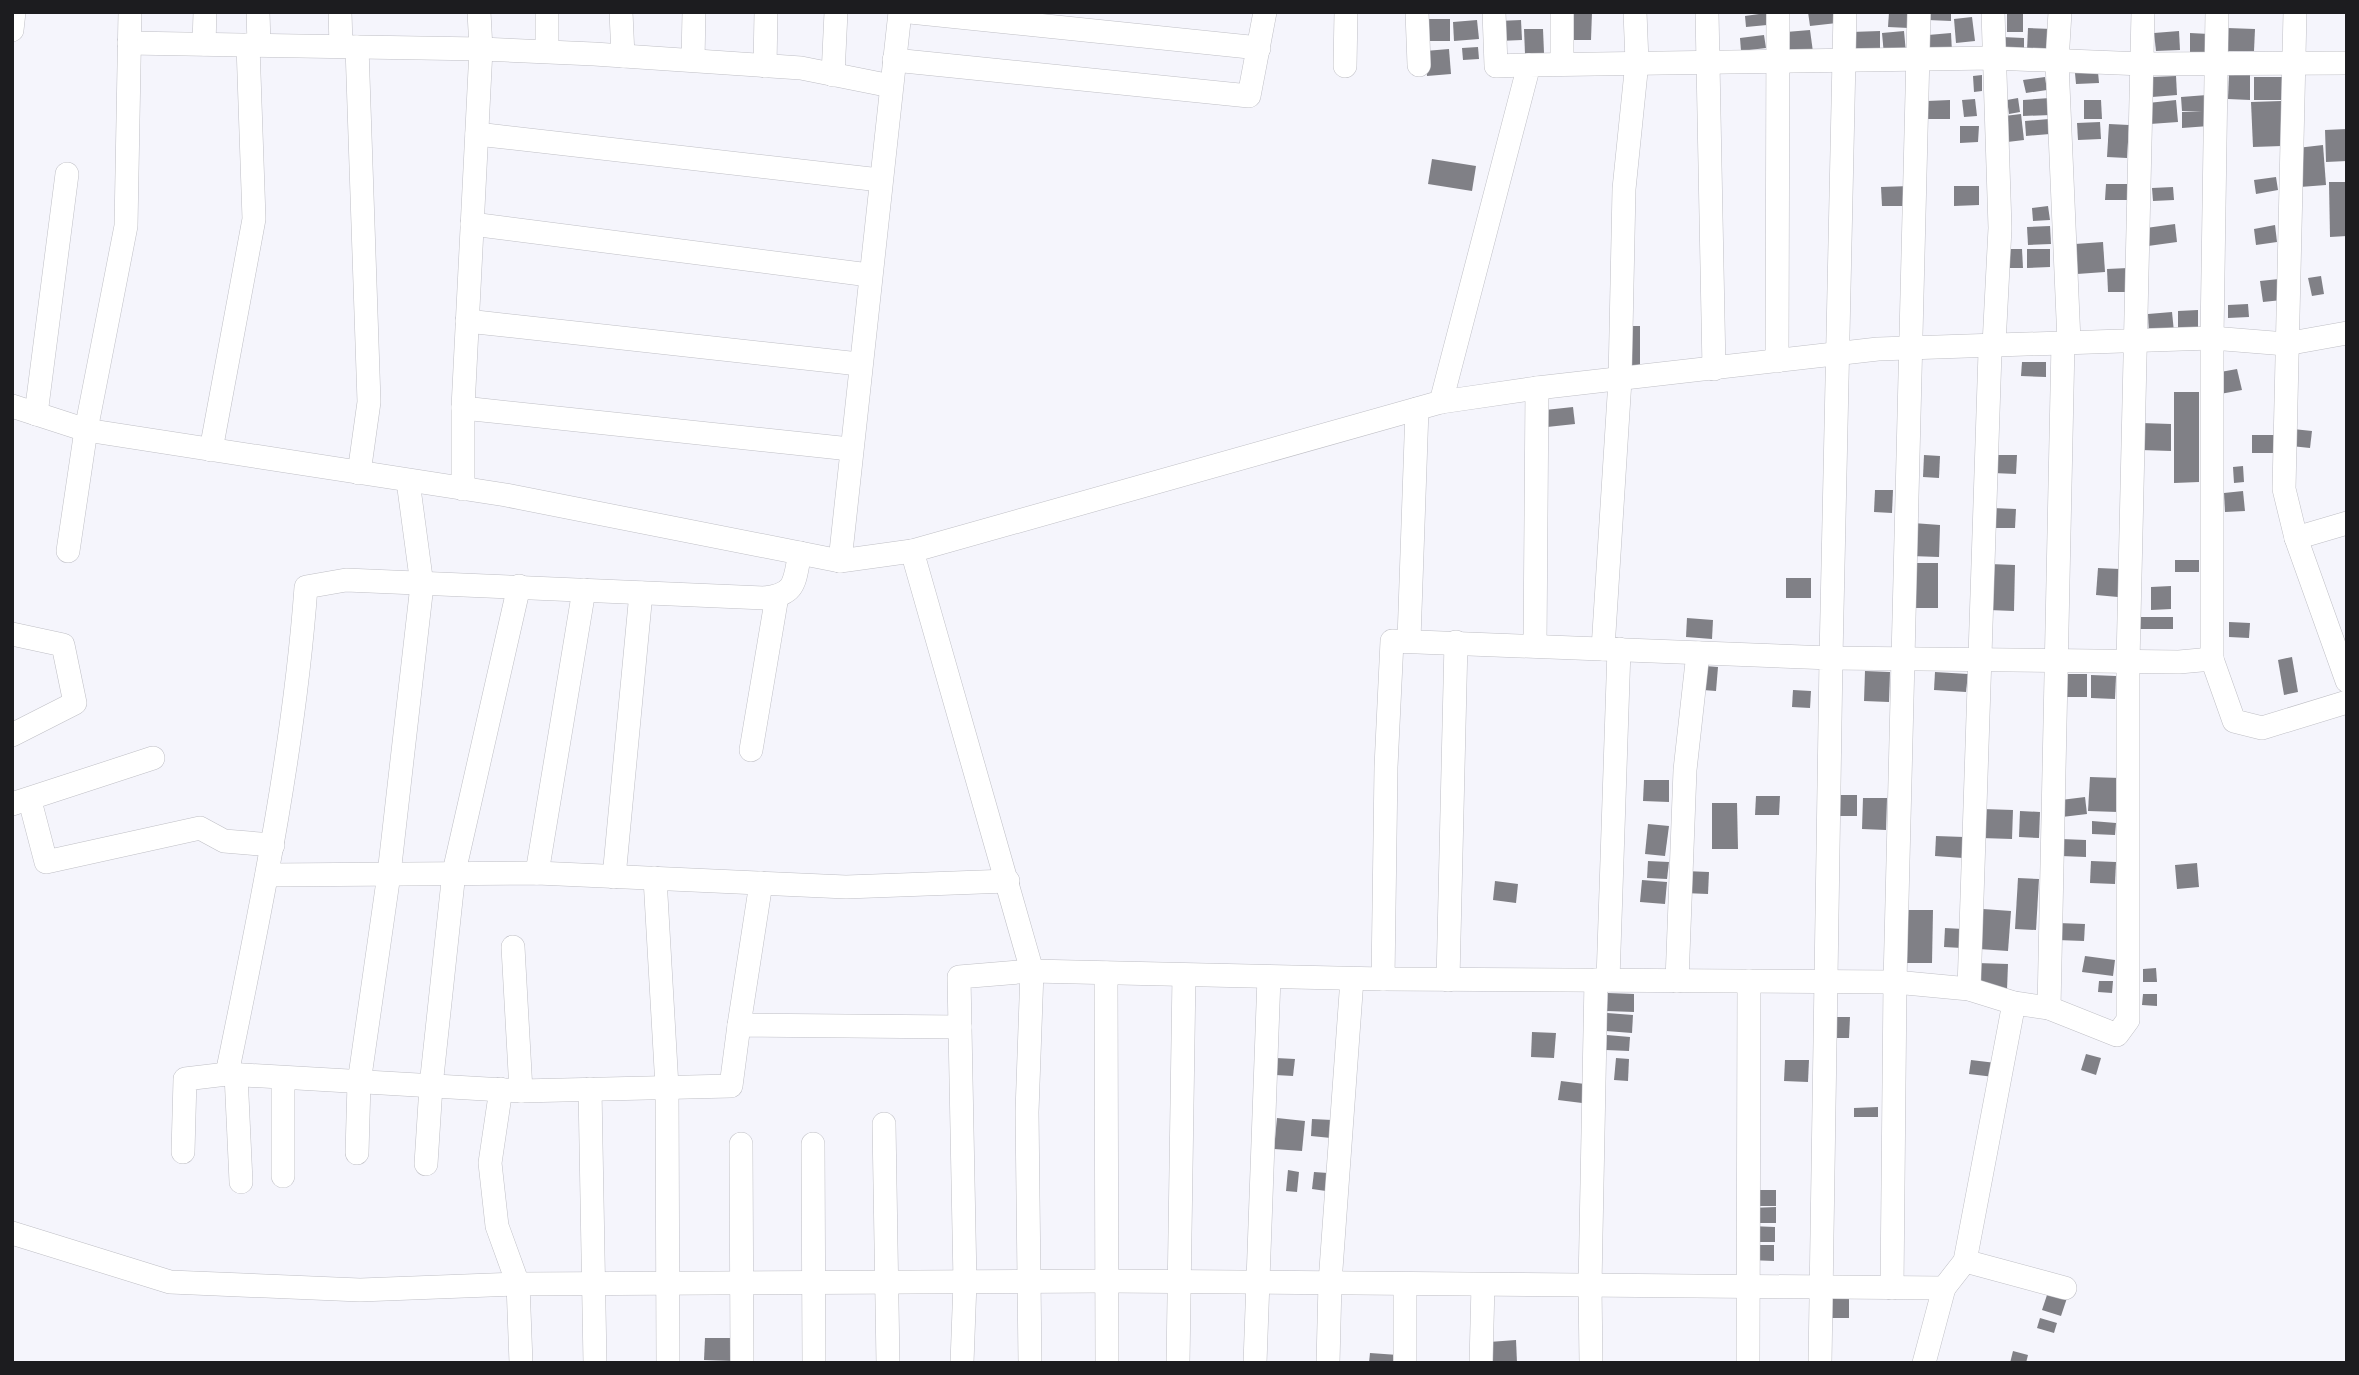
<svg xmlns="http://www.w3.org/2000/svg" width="2359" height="1375" viewBox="0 0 2359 1375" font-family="Lato,sans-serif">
<rect width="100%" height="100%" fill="#f5f5fc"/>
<g fill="#808086">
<polygon points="1569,12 1592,12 1591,40 1568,40"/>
<polygon points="1808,12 1835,12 1837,23 1810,26"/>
<polygon points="1889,12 1910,12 1909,28 1888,27"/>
<polygon points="1929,12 1951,12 1951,21 1928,20"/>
<rect x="2007" y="12" width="16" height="20"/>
<polygon points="1766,13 1767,25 1746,27 1745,16"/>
<polygon points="1972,17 1975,41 1956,43 1954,19"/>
<polygon points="1425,19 1450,19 1450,41 1426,41"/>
<polygon points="1477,20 1479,39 1454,41 1453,22"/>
<polygon points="1521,20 1522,40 1499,41 1498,21"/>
<polygon points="2028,28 2052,29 2051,51 2027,51"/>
<polygon points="2227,28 2255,29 2254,51 2226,51"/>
<polygon points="1524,29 1543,29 1544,53 1525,54"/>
<polygon points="1810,30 1813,52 1789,55 1786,32"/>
<polygon points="1880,31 1880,56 1852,57 1851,32"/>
<polygon points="1904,31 1906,53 1884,55 1882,33"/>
<polygon points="2179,31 2180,50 2156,51 2154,33"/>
<polygon points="1951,33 1952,52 1929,53 1928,35"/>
<polygon points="2190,33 2209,34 2209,54 2190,54"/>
<polygon points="1764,35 1766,48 1741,51 1740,38"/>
<polygon points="2002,37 2024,38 2024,51 2002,50"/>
<polygon points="1478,47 1479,59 1463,60 1462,48"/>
<polygon points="1449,49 1451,74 1427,76 1425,51"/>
<polygon points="2098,72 2099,83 2076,84 2075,73"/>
<polygon points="2229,73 2250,73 2250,100 2228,99"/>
<polygon points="1982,75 1982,91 1974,92 1973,76"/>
<polygon points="2176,76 2177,95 2152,97 2152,77"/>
<polygon points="2045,77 2047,90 2026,93 2023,80"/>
<rect x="2254" y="77" width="29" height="23"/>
<polygon points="2207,95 2209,126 2182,128 2182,112 2202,111 2182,111 2181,97"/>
<polygon points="2018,98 2020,112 2009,114 2007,100"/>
<polygon points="2050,98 2051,115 2023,116 2023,100"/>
<polygon points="1975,99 1977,116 1964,117 1962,100"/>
<polygon points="1950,100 1950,119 1927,119 1927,101"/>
<polygon points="2084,100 2101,100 2102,119 2084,119"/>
<polygon points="2176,100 2178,122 2150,124 2148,103"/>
<polygon points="2281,101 2282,146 2253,147 2251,102"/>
<polygon points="2021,114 2024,140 1999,143 1996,117"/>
<polygon points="2049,119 2050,134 2026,136 2025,121"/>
<polygon points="2100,122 2101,139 2078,140 2077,123"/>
<polygon points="2109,124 2129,125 2127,158 2107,157"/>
<polygon points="1960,126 1979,126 1978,142 1960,143"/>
<polygon points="2347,129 2347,161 2326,162 2325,130"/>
<polygon points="2323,145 2326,185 2300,187 2297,148"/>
<polygon points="1432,159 1476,166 1472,191 1428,184"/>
<polygon points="2276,177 2278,190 2256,194 2254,180"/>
<polygon points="2329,182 2347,182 2347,236 2330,237"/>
<polygon points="2106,184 2129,184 2129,200 2105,200"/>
<polygon points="1910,186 1910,206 1882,206 1881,187"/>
<polygon points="1954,186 1979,186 1979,205 1954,206"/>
<polygon points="2173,187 2174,200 2153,201 2152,188"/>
<polygon points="2048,206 2050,220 2033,221 2032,208"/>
<polygon points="2175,224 2177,242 2148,246 2146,228"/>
<polygon points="2275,225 2277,242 2256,245 2254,229"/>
<polygon points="2050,226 2051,244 2028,245 2027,227"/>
<polygon points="2103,242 2105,272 2077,274 2075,244"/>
<polygon points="2001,249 2022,249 2023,268 2001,268"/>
<polygon points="2027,249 2050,249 2050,267 2027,268"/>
<polygon points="2128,268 2128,292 2108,292 2107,269"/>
<polygon points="2321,276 2324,294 2312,296 2308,278"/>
<polygon points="2279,279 2282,300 2263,302 2260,281"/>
<polygon points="2248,304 2249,317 2228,318 2228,305"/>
<polygon points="2198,310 2198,327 2178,328 2178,311"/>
<polygon points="2172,312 2174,332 2149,334 2148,314"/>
<rect x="1622" y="326" width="18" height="46"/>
<polygon points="2022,362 2046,362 2046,377 2021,376"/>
<polygon points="2237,369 2242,390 2220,394 2215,373"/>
<polygon points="2174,392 2199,392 2199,482 2174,483"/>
<polygon points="1573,407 1575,424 1547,427 1545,410"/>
<polygon points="2141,423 2171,424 2171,451 2141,450"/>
<polygon points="2293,429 2312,431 2310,448 2291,446"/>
<rect x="2252" y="435" width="22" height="18"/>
<polygon points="1924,455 1940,456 1939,478 1923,477"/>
<polygon points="1993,455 2017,455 2016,474 1993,473"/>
<polygon points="2243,466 2244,482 2234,483 2233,467"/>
<polygon points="1875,490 1893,490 1892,513 1874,512"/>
<polygon points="2243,491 2245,511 2225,512 2224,493"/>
<polygon points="1992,508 2016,509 2015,528 1991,528"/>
<polygon points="1913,523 1940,525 1939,557 1911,556"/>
<rect x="2175" y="560" width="24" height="12"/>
<polygon points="1913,563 1938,563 1938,608 1912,608"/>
<polygon points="1990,564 2015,565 2014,611 1989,610"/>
<polygon points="2098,568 2120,569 2118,597 2096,595"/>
<rect x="1786" y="578" width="25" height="20"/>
<polygon points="2171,586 2171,609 2151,610 2151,587"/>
<rect x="2139" y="617" width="34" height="12"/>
<polygon points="1687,618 1713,620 1712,639 1686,637"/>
<polygon points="2229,622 2250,623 2249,638 2229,637"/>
<polygon points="2292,657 2298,692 2284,695 2278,660"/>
<polygon points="1705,666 1718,667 1716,691 1703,690"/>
<polygon points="1865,671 1890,672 1889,702 1864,701"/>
<polygon points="1935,672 1968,674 1966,692 1934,690"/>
<polygon points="2062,674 2087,674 2087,697 2061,697"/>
<polygon points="2091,675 2116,676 2115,699 2091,698"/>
<polygon points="1793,690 1811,691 1810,708 1792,707"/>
<polygon points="2090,777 2120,778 2118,812 2088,811"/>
<polygon points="1644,780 1669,780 1669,802 1643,801"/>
<rect x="1831" y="795" width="26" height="21"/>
<polygon points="1756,796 1780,796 1779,815 1755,815"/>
<polygon points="2085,797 2087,814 2062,817 2061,800"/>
<polygon points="1863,798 1887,798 1886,830 1862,829"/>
<polygon points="1712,803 1737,803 1738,849 1712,849"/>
<polygon points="1982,809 2013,810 2012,839 1981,838"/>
<polygon points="2020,811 2040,812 2039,838 2019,837"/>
<polygon points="2092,821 2116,823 2115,835 2092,834"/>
<polygon points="1648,824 1669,826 1665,856 1645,854"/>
<polygon points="1936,836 1964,837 1963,858 1935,856"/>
<polygon points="2061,839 2086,840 2086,857 2061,856"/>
<polygon points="1648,861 1669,862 1667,879 1647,878"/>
<polygon points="2091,861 2116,862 2115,884 2090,883"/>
<polygon points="2197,863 2199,887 2177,889 2175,865"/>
<polygon points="1685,871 1709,872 1708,894 1684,893"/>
<polygon points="2018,878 2039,879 2036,930 2015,929"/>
<polygon points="1642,880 1667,882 1665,904 1640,902"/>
<polygon points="1495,881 1518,884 1516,903 1493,900"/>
<polygon points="1983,909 2011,911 2008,951 1979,949"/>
<polygon points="1907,910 1933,910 1932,963 1907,963"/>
<polygon points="2058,923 2085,924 2084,941 2057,940"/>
<polygon points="1945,928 1963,929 1962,948 1944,947"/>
<polygon points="2085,956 2115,960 2113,976 2082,972"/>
<polygon points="1977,963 2008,964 2007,990 1976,989"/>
<polygon points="2156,968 2157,982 2143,982 2143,969"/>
<polygon points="2099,981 2113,981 2112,993 2098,992"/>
<polygon points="1608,993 1634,994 1634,1012 1607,1011"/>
<polygon points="2143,994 2157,994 2157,1006 2142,1005"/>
<polygon points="1607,1013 1633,1015 1632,1033 1606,1031"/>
<polygon points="1832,1017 1850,1017 1849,1038 1832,1038"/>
<polygon points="1532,1032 1556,1033 1554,1058 1531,1057"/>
<polygon points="1607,1035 1630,1037 1629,1051 1606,1050"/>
<polygon points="2086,1054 2101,1058 2096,1075 2081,1070"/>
<polygon points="1276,1058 1295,1059 1293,1076 1275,1075"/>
<polygon points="1616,1058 1629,1059 1628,1081 1614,1080"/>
<polygon points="1785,1060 1809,1060 1808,1082 1784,1081"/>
<polygon points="1971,1060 1996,1063 1994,1077 1969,1074"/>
<polygon points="1561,1081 1585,1084 1582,1103 1558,1100"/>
<polygon points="1878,1107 1878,1117 1854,1117 1854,1108"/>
<polygon points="1277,1118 1305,1121 1302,1151 1274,1149"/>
<polygon points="1312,1119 1332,1120 1331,1138 1311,1136"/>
<polygon points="1288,1170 1299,1172 1297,1192 1286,1191"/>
<polygon points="1314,1172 1328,1173 1326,1191 1312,1189"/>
<rect x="1751" y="1190" width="25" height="16"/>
<polygon points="1776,1207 1776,1223 1751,1223 1751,1208"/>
<polygon points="1750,1226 1775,1227 1775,1242 1750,1242"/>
<polygon points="1749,1245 1774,1245 1774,1261 1749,1260"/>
<polygon points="2048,1292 2067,1298 2061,1316 2042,1310"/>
<rect x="1830" y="1299" width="19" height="19"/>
<polygon points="2040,1318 2057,1323 2054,1333 2037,1328"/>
<polygon points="705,1338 735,1338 734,1361 704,1360"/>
<polygon points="1516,1340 1517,1363 1490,1363 1489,1342"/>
<polygon points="2013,1351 2028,1355 2026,1363 2010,1363"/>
<polygon points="1370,1353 1398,1355 1397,1363 1369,1363"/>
</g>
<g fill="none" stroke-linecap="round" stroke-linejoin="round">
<g stroke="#bfbfc5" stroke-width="24">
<g id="minor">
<polyline points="258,12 259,45"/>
<polyline points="340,12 341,46"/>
<polyline points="479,12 481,49 463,408 850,449"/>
<polyline points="547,12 547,51"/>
<polyline points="621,12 623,56"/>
<polyline points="910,12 1259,48"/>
<polyline points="1417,12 1419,65"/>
<polyline points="1494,12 1496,66 1529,65"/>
<polyline points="1562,12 1562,64"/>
<polyline points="1707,12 1714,369"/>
<polyline points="1845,12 1831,658 2179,662 2212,659 2212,338 2217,12"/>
<polyline points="2060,12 2057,62 2069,342"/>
<polyline points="2143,12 2128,662 2128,1020 2117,1035 2049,1008 2014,1003 1969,989 1895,982 1383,979 1032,971 912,551 1441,402 1537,388 1878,349 2212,338 2286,344 2347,333"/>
<polyline points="2295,12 2284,489 2296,538 2347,681"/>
<polyline points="12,30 14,12"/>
<polyline points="129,43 481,49 594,54 801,68 891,86"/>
<polyline points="204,44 205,12"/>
<polyline points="357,47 369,402 359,473"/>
<polyline points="693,60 694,12"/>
<polyline points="894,60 1249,96 1265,12"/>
<polyline points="765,66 766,12"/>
<polyline points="1345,66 1346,12"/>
<polyline points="833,75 836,12"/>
<polyline points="477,134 880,180"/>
<polyline points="472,224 869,275"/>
<polyline points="467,321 859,364"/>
<polyline points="1777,361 1778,12"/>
<polyline points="1441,402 1529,65 1993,58 2143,64 2347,63"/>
<polyline points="12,406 86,430 506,495 840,561 912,551"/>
<polyline points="463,408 463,489"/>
<polyline points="36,414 67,174"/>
<polyline points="211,450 254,219 248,45"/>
<polyline points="2296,538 2347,523"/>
<polyline points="68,551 86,430 126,226 130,12"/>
<polyline points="840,561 900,12"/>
<polyline points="12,634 63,645 75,703 12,735"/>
<polyline points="1409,640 1417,409"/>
<polyline points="1535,646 1537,388"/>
<polyline points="1603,649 1620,380 1624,189 1637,62 1635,12"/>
<polyline points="2212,659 2234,721 2262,728 2347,702"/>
<polyline points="751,750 777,596"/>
<polyline points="30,801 46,862 200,828 224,841 273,845"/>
<polyline points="12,804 153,758"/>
<polyline points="537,873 584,590"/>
<polyline points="268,875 537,873 846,887 1008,881"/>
<polyline points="614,877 641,593"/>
<polyline points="655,878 667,1087 668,1363"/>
<polyline points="513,947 521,1091"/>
<polyline points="1106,973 1107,1363"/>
<polyline points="1383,979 1386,767 1392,641 1831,658 1820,1363"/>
<polyline points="1448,980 1456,642"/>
<polyline points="1608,980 1619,649"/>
<polyline points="1677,981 1685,770 1698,653"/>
<polyline points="1969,989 1990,352 1994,345 2000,228 1993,12"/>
<polyline points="2049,1008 2063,343"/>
<polyline points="739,1025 761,883"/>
<path d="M227,1074C260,912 294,752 306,587L346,580L765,598C797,594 794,581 800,553"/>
<polyline points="236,1074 241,1182"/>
<polyline points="283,1078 283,1176"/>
<polyline points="501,1089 490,1163 497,1226 518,1284 521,1363"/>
<polyline points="590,1089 595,1363"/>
<polyline points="884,1124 888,1363"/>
<polyline points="741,1144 742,1363"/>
<polyline points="813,1144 814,1363"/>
<polyline points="183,1152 185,1079 227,1074 521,1091 731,1086 739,1025 960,1027"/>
<polyline points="357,1153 359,1083 389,874 422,585 408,481"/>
<polyline points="426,1164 431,1086 454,872 519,586"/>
<polyline points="12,1233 170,1282 360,1290 518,1284 1108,1281 1944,1288 1965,1261 2014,1003"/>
<polyline points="1965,1261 2065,1288"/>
<polyline points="1892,1288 1895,982 1919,12"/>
<polyline points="962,1363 965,1282 959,977 1032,971 1027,1112 1030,1363"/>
<polyline points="1178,1363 1184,975"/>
<polyline points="1255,1363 1269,977"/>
<polyline points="1328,1363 1330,1283 1352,979"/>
<polyline points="1405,1363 1405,1284"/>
<polyline points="1481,1363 1483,1285"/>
<polyline points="1591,1363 1590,1286 1596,980"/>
<polyline points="1748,1363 1749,981"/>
<polyline points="1924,1363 1944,1288"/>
</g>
</g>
<use href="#minor" stroke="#fff" stroke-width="23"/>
</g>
<rect width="2359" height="1375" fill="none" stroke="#1c1c1f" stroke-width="28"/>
</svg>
